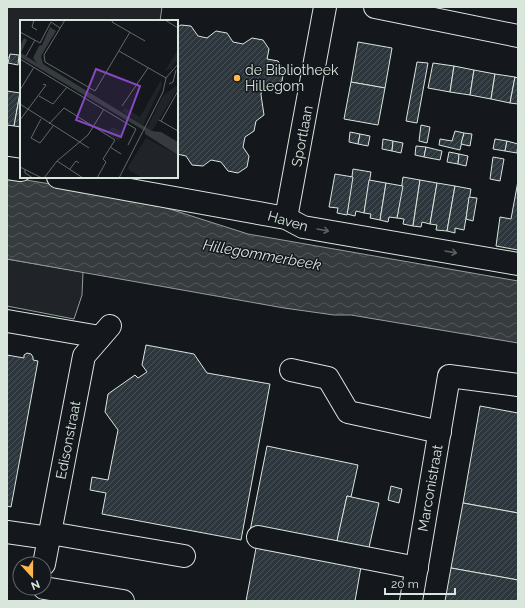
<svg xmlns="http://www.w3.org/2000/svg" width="525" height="608" viewBox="0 0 525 608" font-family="Raleway,sans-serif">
<defs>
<pattern id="water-waves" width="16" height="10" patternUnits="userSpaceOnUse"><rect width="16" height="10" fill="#363b3e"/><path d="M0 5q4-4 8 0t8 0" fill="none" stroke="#525759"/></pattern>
<pattern id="building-hatch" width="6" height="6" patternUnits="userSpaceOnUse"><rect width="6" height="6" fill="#2c363c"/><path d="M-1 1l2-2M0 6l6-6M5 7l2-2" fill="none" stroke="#4a5358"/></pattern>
</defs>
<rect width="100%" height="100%" fill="#14181c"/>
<g fill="#202428" stroke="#939e99">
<polygon points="7,7 162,7 160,21 21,21 21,59 7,57"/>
<polygon points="7,259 83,272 82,295 74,319 7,306"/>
</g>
<polygon fill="url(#water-waves)" stroke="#939e99" points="7,177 132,197 248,234 518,281 518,343 351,315 334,315 284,308 7,259"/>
<g fill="url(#building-hatch)" stroke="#d8e6dc">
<polygon points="181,25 191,26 198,36 207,38 216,31 227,33 233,42 243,44 252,38 263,40 269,49 267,59 278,61 284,70 282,81 273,87 262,85 261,95 264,115 256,121 254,131 245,137 243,147 249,156 247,167 238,173 228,171 221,162 211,160 203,166 192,165 186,156 177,154 177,27"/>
<polygon points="358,42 392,48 385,88 351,82"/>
<polygon points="10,54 19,55 18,65 8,63"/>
<polygon points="417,62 428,63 417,123 406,121"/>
<polygon points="433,63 454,66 450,92 428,88"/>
<polygon points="454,66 474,70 470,95 450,92"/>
<polygon points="474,70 495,74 491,99 470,95"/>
<polygon points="495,74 515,77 510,103 491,99"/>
<polygon points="515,77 518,78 518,104 510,103"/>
<polygon points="351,82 385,88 378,125 344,119"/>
<polygon points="7,91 20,93 14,126 7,125"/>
<polygon points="20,93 21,93 21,127 14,126"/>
<polygon points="421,125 430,127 427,143 419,141"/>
<polygon points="455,131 464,133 460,150 439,145 440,139 452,141"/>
<polygon points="350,132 360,134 358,144 349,142"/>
<polygon points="464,133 472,134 470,146 461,144"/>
<polygon points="360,134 370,136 368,146 358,144"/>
<polygon points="383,139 393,141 392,151 382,149"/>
<polygon points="495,139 507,141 505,151 493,149"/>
<polygon points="393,141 403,143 401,153 392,151"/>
<polygon points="507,141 518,144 517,153 505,151"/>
<polygon points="416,146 426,147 424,157 415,155"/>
<polygon points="426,147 442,151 440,160 424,157"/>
<polygon points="449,152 459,154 458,164 447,162"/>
<polygon points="459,154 468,156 466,166 458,164"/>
<polygon points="493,157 504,159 500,181 490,179"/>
<polygon points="353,169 371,172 364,213 356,211 355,216 347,214"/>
<polygon points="335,174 353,177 347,215 337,213 338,208 329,207"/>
<polygon points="403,177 420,180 413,226 403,224 404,219 397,218"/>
<polygon points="369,180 386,183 380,220 370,218 371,214 364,213"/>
<polygon points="420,180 437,183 430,224 422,222 421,227 413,226"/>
<polygon points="518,181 518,250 496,246 500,217 511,219"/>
<polygon points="386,183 403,186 397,218 389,217 388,222 380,220"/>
<polygon points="437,183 455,186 447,231 436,230 437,225 430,224"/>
<polygon points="455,186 471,189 464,230 455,228 455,233 447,231"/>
<polygon points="469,197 477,198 473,221 466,219"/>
<polygon points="146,345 194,354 207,373 270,384 241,540 102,514 106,493 90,490 92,477 108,480 118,430 105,412 108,394 135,375 138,378 147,372 142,365"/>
<polygon points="27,353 31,354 33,357 33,360 38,361 11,507 7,506 7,355 24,358 24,355"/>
<polygon points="480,406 518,413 518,513 463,503"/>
<polygon points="267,446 358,465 351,497 347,496 336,547 250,531"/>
<polygon points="391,486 402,489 399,503 388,500"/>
<polygon points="347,496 379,503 368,552 336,545"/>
<polygon points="463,503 518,513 518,580 451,568"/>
<polygon points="256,548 361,567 355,601 246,601"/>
<polygon points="451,568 518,580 518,601 445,601"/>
</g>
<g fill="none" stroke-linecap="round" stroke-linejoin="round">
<g stroke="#d8e6dc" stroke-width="24">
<g id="minor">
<polyline points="375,7 518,36"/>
<polyline points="7,168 21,170"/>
<polyline points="58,177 286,218 303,227 518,264"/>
<polyline points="286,218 325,7"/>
<polyline points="7,321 100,337"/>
<polyline points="291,370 328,378 348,412 440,432"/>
<polyline points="7,532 49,538"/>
<polyline points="50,533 184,556"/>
<polyline points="258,537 417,568"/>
<polyline points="44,564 84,356 110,326"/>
<polyline points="44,588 123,601"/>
<polyline points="411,601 449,376 518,385"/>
</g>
</g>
<use href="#minor" stroke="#14181c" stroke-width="22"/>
</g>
<defs><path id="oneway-shaft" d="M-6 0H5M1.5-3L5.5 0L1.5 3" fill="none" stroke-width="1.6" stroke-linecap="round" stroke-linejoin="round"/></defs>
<g stroke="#59605f">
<use href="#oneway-shaft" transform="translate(323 230) rotate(10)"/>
<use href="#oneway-shaft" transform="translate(451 252) rotate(10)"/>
</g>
<circle fill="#ffb74d" stroke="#14181c" stroke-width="1.5" cx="237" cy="78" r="4"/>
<g text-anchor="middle" stroke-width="3" stroke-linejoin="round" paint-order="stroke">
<g font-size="14" fill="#d8e6dc" stroke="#14181c" text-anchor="start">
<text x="245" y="75">de Bibliotheek<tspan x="245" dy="16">Hillegom</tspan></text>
</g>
<g font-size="14" fill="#d8e6dc" stroke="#14181c">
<text transform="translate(302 136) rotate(-79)" y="5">Sportlaan</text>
<text transform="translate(288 221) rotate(16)" y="5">Haven</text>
<text transform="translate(68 440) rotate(-79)" y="5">Edisonstraat</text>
<text transform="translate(430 488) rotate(-80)" y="5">Marconistraat</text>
</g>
<g font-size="15" font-style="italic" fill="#d8e6dc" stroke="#14181c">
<text transform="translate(262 255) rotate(10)" y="5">Hillegommerbeek</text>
</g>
</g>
<g transform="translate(20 20)">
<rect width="158" height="158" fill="#14181c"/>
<path d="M158,29V40L152,46V51L151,48L145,51ZM141,60L142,65L123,105L102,91L105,88L120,97ZM156,66L158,68L132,111L127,108L143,76ZM93,107L104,113L99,121L86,113ZM126,118L158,135V158H122L110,151L108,147Z" fill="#202428"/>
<path d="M131,136L153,147L149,155L129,158L122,154L127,149L126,141Z" fill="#202428"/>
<path d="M30,7L36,11L21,36L23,44L132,111L141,112L158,122V135L125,114V111L0,37V26L4,18L7,20L1,33L17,43L13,38L19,26L22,25Z" fill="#363b3e"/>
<path fill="none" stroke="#626a69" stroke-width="1" d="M14,0L12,7L17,10M45,0L24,35L25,42L75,71L110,12M93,0L92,2L125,21M145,0L158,8M0,12L20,23L31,2L40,8M99,31L146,58M6,36L15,20M0,39L116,109L108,125M149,64L153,62L156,50M0,70L14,47M19,76L33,84L47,67M0,84L69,128M102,86L128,48M21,99L11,118L20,123L33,106M0,100L26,65L23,64M139,100L158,111M141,101L158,71M29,104L44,88L95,120L83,139L86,142L77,158M90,127L101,134M37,141L63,158M0,147L22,158M5,149V153L13,158M50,149L56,141L59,143M24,158L37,141L68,115L84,89M99,158L143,72L146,58L158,44"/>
<path fill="#8948c3" fill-opacity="0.15" stroke="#8948c3" stroke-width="2" d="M76,49L120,66L101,117L56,100Z"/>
<rect width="158" height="158" fill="none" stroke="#d8e6dc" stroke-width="2"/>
</g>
<rect width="525" height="608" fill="none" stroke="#d8e6dc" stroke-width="16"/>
<g transform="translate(32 576) rotate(159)"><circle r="19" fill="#14181c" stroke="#626a69"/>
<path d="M0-3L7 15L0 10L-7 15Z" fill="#ffb74d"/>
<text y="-6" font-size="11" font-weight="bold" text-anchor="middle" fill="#d8e6dc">N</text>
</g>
<path d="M385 588v6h70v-6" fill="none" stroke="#d8e6dc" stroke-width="2"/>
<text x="391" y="588" font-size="12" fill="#d8e6dc" stroke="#14181c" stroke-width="3" paint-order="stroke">20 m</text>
</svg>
